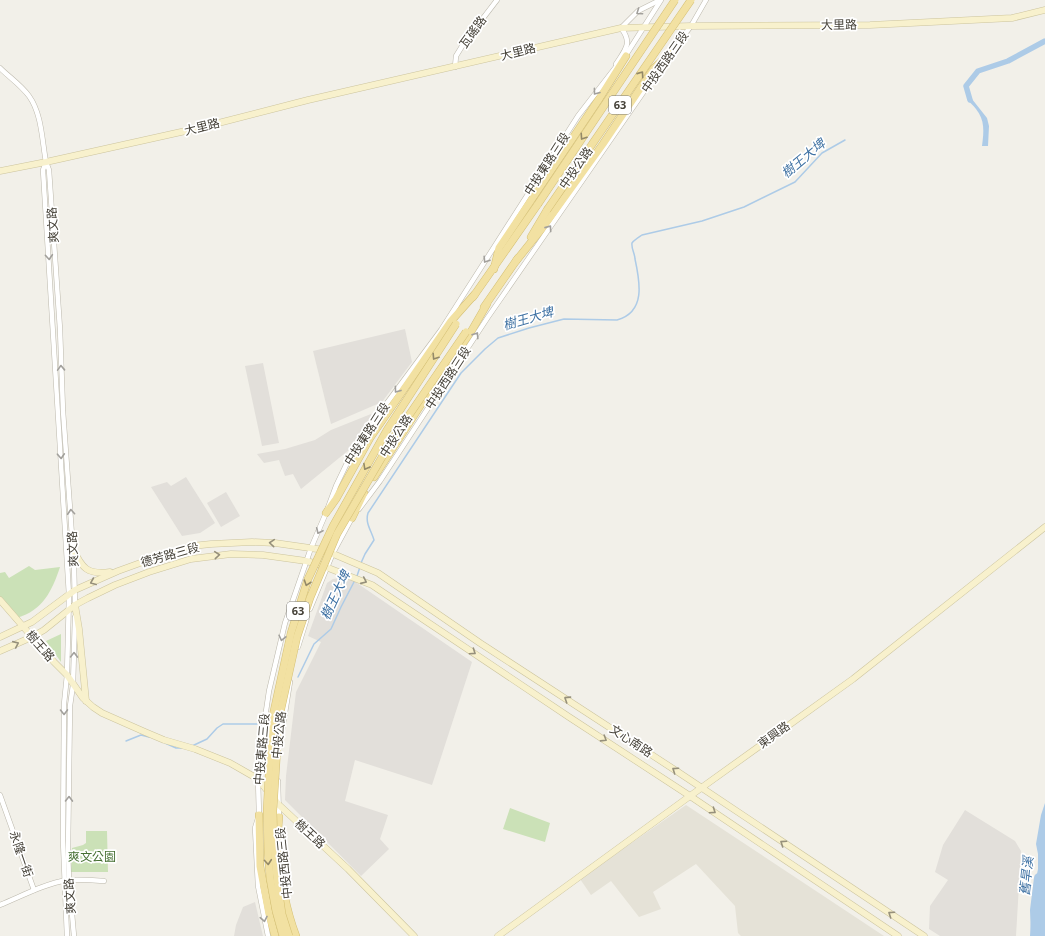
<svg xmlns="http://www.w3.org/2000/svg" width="1045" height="936" viewBox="0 0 1045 936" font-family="'Noto Sans','Noto Sans TC',sans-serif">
<rect width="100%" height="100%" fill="#f2f0e9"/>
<polygon fill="#e5e2d7" points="686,805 884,936 741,936 738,933 735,906 696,864 653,892 661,909 639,917 611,881 591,895 580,879"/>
<g fill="#e2dfda">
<polygon points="405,329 412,362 382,402 331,424 313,351"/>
<polygon points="263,363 279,443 262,446 245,366"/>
<polygon points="371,414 374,417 355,445 301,489 293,474 285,476 279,460 264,463 257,454 285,449 315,440 331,430"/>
<polygon points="186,477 215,523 200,533 182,536 151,487 167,482 171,486"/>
<polygon points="226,492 240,516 221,527 207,503"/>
<polygon points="341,578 354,581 472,662 432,785 355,760 345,801 388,815 380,839 389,849 361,876 285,800 286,776 296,692 321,642 308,636 327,583 333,579"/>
<polygon points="965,810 1015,841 1021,851 1016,936 940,936 929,929 930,906 948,880 935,872 943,845"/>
<polygon points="255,902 263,936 234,936 236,925 243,907"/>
</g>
<g fill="#cbe1b7">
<path d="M29,566L35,570L60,567C52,591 43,610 17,618L0,597V573L5,572L9,578Z"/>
<polygon points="61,634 61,662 46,641"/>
<polygon points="510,808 550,823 545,842 503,829"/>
<polygon points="86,831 107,831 108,872 71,872 72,848 83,845 86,843"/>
</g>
<g fill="#adcbe7">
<path d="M968,94L987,118L989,126L988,146H982C984,132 985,120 976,109C973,105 970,103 967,99Z"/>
<polygon points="1045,803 1045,936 1030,936 1031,922 1038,900 1036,879 1038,869 1038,854 1036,844 1041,815"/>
</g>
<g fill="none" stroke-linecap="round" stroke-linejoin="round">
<g stroke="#adcbe7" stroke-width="1.5">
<path d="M361,563L365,554L374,540C371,530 365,523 368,513L461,373L485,349L498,338L529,328L564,319L617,320C646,312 640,282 635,259C635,254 631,248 632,243C634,240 639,237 642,235L702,221L744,207L795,182L822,153L845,140"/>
<polyline points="357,576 360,567"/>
<polyline points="298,677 314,644 331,629 341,607 355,580"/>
<polyline points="126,741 141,735 149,737"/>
<polyline points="165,743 176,748 183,748"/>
<polyline points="192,746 207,739 217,728 223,724 257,724"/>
</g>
<polyline stroke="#adcbe7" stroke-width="5.5" points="970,100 966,86 978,71 1008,61 1045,41"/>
<polyline stroke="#adcbe7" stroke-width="10" points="1036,936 1035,910 1039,878"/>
<g stroke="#bcb8ac" stroke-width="5.5">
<g id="street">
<polyline points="669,55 691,26 706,0"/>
<polyline points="624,58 661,0"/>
<path d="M616,64C625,50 633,43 621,28L638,11L660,0"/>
<polyline points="455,67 456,56 464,43 497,0"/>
<path d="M0,68C9,77 21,85 29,96C42,114 42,141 46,162L49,170L60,329L63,411L74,564L75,607"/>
<polyline points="46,162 43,170 69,595 67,675 64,704 63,841 67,936"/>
<polyline points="359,509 380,481 488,317 665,61"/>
<polyline points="310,609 333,553 353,516"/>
<polyline points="298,647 307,618"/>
<polyline points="281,738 290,682"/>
<polyline points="278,781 279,819"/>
<polyline points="0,795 34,890"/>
<polyline points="280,833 285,879"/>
<path d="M0,905C22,896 44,884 67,880C79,879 92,880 104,881"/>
<polyline points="74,936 69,880 68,850 70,706 73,685 75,617"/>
<polyline points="268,936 258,886 255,828 259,815 258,779 262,738 269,691 285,623 311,548 326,513 336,486 347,463 384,407 441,330 578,116 619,63"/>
</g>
</g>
<g stroke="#ccc49e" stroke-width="7">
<g id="secondary">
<polyline points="0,171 46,162 199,128 308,100 621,28 691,26 870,25 1012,18 1045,10"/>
<path d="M73,549C82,568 87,575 110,572"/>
<polyline points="0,600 54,662 67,675 83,698 93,707 102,713 145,732 164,740 195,749 230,763 258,779 279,805 348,869 414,936"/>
<polyline points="75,605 79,629 86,701"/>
<polyline points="0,637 32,622 75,590 118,571 165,554 192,546 211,544 252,542 275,543 324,550 378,573 480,643 678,772 924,936"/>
<polyline points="0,651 32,637 44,630 75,605 88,598 115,585 149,572 191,559 231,554 263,555 306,561 318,564 372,585 569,717 690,796 898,936"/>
<polyline points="498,936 690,796 853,679 1045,527"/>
</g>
</g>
<g stroke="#d5c074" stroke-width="8">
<g id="primary">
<polyline points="531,237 547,210"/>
<polyline points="516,261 544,226 603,144 654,68 671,53"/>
<polyline points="494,269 499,248 599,99 626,56"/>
<polyline points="473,297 538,204"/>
<polyline points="484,307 518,258"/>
<polyline points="374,477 420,406 472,330 487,304"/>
<polyline points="326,513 336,499 370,438 451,321 475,294"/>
<polyline points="352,518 364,493"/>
<polyline points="259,815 260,866 269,914 275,936"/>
<polyline points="277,842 279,817"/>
<path d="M278,853C282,883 285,907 296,936"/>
</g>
</g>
<use href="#street" stroke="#fff" stroke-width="4.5"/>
<use href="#secondary" stroke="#f8f1cd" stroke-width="6"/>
<use href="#primary" stroke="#f2e1a2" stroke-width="7"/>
<g stroke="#d5c074" stroke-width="8" stroke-linecap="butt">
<g id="primary-bridge">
<polyline points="538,204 675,0"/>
<polyline points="547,210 691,0"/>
<polyline points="283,936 276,911 270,878 268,852 267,810 272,720 291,633 308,579 333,526 387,430 456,324"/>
<polyline points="289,936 282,914 277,879 274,847 273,811 279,718 297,637 310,598 337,534 392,440 466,332"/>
</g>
</g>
<use href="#primary-bridge" stroke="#f2e1a2" stroke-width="7"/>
</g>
<defs><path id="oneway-chevron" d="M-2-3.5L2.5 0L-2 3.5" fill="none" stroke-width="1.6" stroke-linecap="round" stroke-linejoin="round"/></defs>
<g stroke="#a2a09c">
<use href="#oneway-chevron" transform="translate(639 12) rotate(145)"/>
<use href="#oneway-chevron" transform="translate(596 92) rotate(127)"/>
<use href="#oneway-chevron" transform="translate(549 228) rotate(-55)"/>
<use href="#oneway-chevron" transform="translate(49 257) rotate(86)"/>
<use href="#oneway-chevron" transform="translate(486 260) rotate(123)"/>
<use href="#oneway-chevron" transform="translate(476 335) rotate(-57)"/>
<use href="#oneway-chevron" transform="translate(61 368) rotate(-92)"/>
<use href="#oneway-chevron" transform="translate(397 390) rotate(126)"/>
<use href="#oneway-chevron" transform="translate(61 456) rotate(87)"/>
<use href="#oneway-chevron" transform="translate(71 512) rotate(-94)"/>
<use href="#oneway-chevron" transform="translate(319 531) rotate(115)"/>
<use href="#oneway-chevron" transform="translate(282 638) rotate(103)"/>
<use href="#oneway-chevron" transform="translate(74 655) rotate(-89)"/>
<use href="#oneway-chevron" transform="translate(64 712) rotate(89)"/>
<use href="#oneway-chevron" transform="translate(69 799) rotate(-89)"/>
<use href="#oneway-chevron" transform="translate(264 919) rotate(79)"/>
</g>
<g stroke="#938968">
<use href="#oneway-chevron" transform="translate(641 74) rotate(-55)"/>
<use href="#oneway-chevron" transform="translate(583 137) rotate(124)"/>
<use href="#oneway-chevron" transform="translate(435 357) rotate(123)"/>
<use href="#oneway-chevron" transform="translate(366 467) rotate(119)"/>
<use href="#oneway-chevron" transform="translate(307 583) rotate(109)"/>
<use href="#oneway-chevron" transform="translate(268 862) rotate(85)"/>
</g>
<g stroke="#96907b">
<use href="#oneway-chevron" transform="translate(272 543) rotate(-175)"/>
<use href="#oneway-chevron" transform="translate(217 555) rotate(-5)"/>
<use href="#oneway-chevron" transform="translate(364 581) rotate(24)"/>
<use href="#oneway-chevron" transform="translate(93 582) rotate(157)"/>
<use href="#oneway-chevron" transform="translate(16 644) rotate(-24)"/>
<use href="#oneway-chevron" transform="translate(473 652) rotate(34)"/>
<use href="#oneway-chevron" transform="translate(567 699) rotate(-147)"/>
<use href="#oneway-chevron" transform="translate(604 739) rotate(32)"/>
<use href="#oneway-chevron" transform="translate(675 770) rotate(-146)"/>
<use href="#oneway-chevron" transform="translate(713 811) rotate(34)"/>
<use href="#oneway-chevron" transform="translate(783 843) rotate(-146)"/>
<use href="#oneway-chevron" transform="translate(891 914) rotate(-146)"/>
</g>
<g text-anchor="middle" stroke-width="3.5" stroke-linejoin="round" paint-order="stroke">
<g fill="#fff" stroke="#7d7a74" stroke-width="1">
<rect x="609" y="96" width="22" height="18" rx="3"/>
<rect x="287" y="602" width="22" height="18" rx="3"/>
</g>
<g font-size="11" font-weight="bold" fill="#454138">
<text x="620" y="109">63</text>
<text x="298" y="615">63</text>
</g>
<g font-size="12" fill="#454138" stroke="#fff">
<text transform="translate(839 25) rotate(-1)" y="4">大里路</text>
<text transform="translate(473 32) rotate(-54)" y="4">瓦磘路</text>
<text transform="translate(518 52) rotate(-14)" y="4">大里路</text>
<text transform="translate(665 62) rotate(-55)" y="4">中投西路三段</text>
<text transform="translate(202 127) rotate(-14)" y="4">大里路</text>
<text transform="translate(547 164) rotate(-57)" y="4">中投東路三段</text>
<text transform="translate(576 168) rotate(-55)" y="4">中投公路</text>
<text transform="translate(53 225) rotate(-94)" y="4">爽文路</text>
<text transform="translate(448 378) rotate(-57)" y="4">中投西路三段</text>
<text transform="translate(367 434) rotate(-57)" y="4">中投東路三段</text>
<text transform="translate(396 436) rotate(-57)" y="4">中投公路</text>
<text transform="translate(73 549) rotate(-93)" y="4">爽文路</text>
<text transform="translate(170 555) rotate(-16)" y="4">德芳路三段</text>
<text transform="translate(40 646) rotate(49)" y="4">樹王路</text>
<text transform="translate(279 735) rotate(-84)" y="4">中投公路</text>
<text transform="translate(774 735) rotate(-36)" y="4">東興路</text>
<text transform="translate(631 741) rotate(33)" y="4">文心南路</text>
<text transform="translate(262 749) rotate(-85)" y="4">中投東路三段</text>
<text transform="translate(310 834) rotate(43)" y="4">樹王路</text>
<text transform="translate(21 854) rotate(71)" y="4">永隆一街</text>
<text transform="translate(284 863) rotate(-96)" y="4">中投西路三段</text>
<text transform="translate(70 896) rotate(-94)" y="4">爽文路</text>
</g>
<g font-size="12" fill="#456f32" stroke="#fff">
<text x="92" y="861">爽文公園</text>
</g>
<g font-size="13" font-style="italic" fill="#3e71a3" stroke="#fff">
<text transform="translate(803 158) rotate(-40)" y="5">樹王大埤</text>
<text transform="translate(528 318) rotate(-16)" y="5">樹王大埤</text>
<text transform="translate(335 595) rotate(-65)" y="5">樹王大埤</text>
<text transform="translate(1026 876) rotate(-84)" y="5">舊旱溪</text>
</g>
</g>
</svg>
